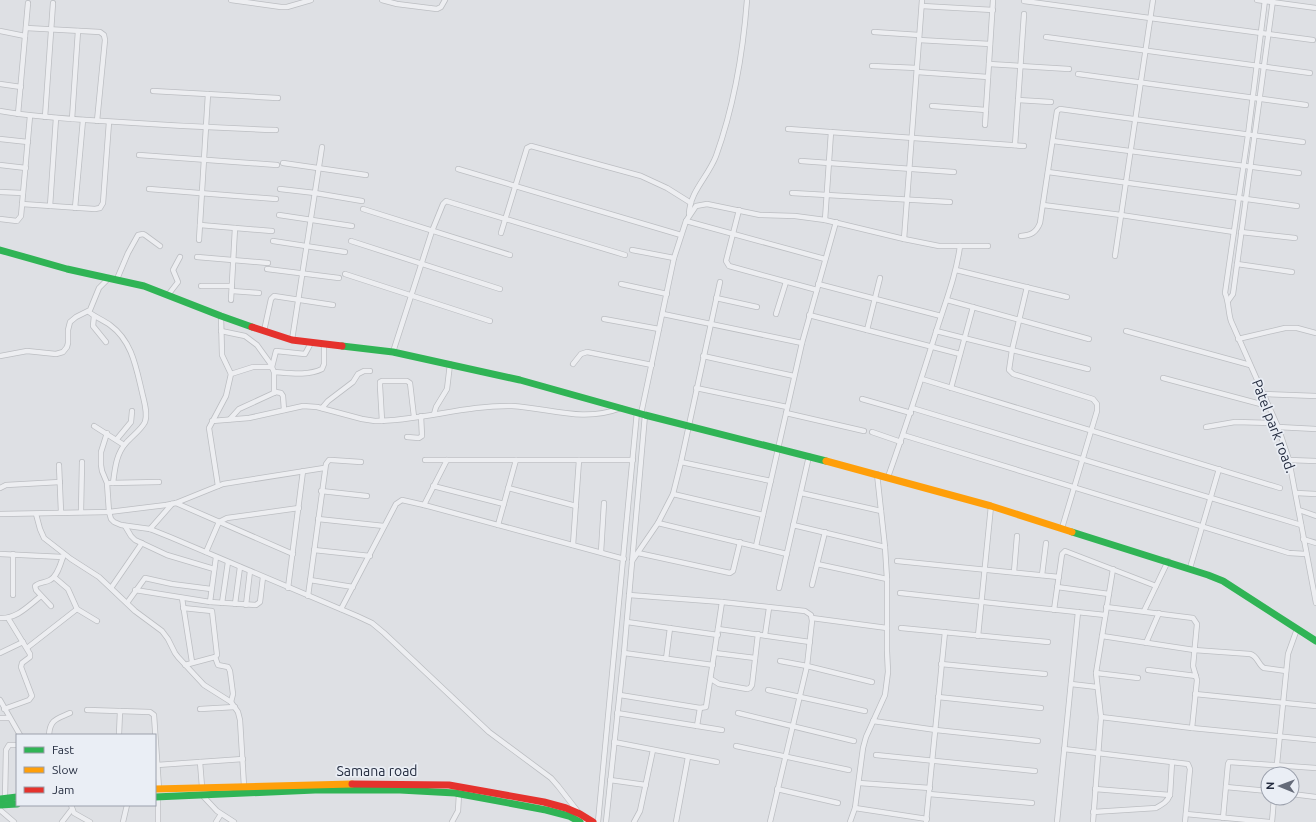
<svg xmlns="http://www.w3.org/2000/svg" width="1316" height="822" viewBox="0 0 1316 822" font-family="Ubuntu,sans-serif">
<rect width="100%" height="100%" fill="#dee0e4"/>
<g fill="none" stroke-linecap="round" stroke-linejoin="round">
<g stroke="#bcbec2" stroke-width="6">
<g id="street">
<polyline points="231,0 281,7 287,7 311,0"/>
<polyline points="382,0 397,4 437,9 441,7 445,0"/>
<polyline points="1257,0 1316,8"/>
<path d="M1265,0L1248,135L1225,293C1229,302 1228,312 1231,321L1278,427L1289,460L1316,603"/>
<polyline points="1024,1 1313,40"/>
<polyline points="922,6 993,10"/>
<polyline points="26,28 100,32 104,35 105,40 97,121"/>
<polyline points="0,31 25,36"/>
<polyline points="874,32 919,35"/>
<polyline points="1046,37 1310,73"/>
<polyline points="919,40 990,44"/>
<polyline points="989,64 1069,69"/>
<polyline points="872,66 917,68"/>
<polyline points="917,72 988,77"/>
<polyline points="1078,74 1306,105"/>
<polyline points="0,84 21,87"/>
<polyline points="153,91 278,98"/>
<polyline points="1018,100 1051,102"/>
<polyline points="932,106 986,110"/>
<path d="M0,111C34,117 68,119 103,121C160,125 218,128 276,130"/>
<polyline points="18,114 28,3"/>
<polyline points="45,117 53,3"/>
<polyline points="72,119 78,31"/>
<polyline points="985,125 993,0"/>
<polyline points="788,129 1024,146"/>
<polyline points="0,139 28,142"/>
<polyline points="1053,141 1299,173"/>
<polyline points="1015,145 1024,14"/>
<polyline points="139,155 277,165"/>
<polyline points="801,161 954,172"/>
<polyline points="283,163 366,175"/>
<polyline points="0,165 26,168"/>
<polyline points="458,169 681,235"/>
<polyline points="1048,172 1297,206"/>
<polyline points="149,189 276,199"/>
<polyline points="280,189 315,193 362,201"/>
<polyline points="0,192 23,193"/>
<polyline points="792,193 950,202"/>
<polyline points="22,204 95,209 100,208 103,203 109,122"/>
<polyline points="1043,205 1121,215 1234,232"/>
<polyline points="50,206 56,118"/>
<polyline points="75,208 83,120"/>
<polyline points="363,209 510,255"/>
<polyline points="739,210 726,261 729,266 817,290"/>
<path d="M689,214C690,191 708,177 716,156C734,106 743,53 747,0"/>
<polyline points="279,215 352,226"/>
<polyline points="0,219 17,221 21,216 30,116"/>
<polyline points="825,220 831,132"/>
<polyline points="686,221 825,259"/>
<polyline points="200,225 272,231"/>
<polyline points="1241,232 1295,238"/>
<polyline points="501,233 527,148 531,146 641,176 667,188 691,203"/>
<path d="M1021,236C1031,235 1036,233 1040,223L1057,111L1060,109L1303,142"/>
<polyline points="904,239 922,0"/>
<polyline points="199,240 208,94"/>
<polyline points="273,241 345,252"/>
<polyline points="351,241 500,289"/>
<polyline points="632,250 674,258"/>
<polyline points="1115,256 1153,0"/>
<polyline points="197,257 268,263"/>
<polyline points="1237,264 1292,272"/>
<polyline points="267,269 339,278"/>
<polyline points="956,270 1067,297"/>
<polyline points="345,274 490,321"/>
<polyline points="117,279 128,253 138,235 143,234 145,235 160,246"/>
<polyline points="621,284 667,294"/>
<polyline points="818,284 941,316"/>
<polyline points="201,286 232,286"/>
<polyline points="1027,287 1012,350 1009,370 1013,374 1093,399 1097,404 1097,411 1062,528"/>
<polyline points="232,291 259,293"/>
<polyline points="168,295 178,282 173,270 180,257"/>
<polyline points="716,298 757,307"/>
<polyline points="231,300 235,228"/>
<polyline points="947,300 1089,339"/>
<polyline points="1228,301 1233,294 1273,0"/>
<path d="M89,312C95,317 103,320 110,325C132,341 136,367 142,392C144,401 148,413 145,422C141,430 132,436 126,443C116,454 115,469 113,483"/>
<polyline points="663,314 802,343"/>
<polyline points="776,314 786,282"/>
<polyline points="809,315 960,354"/>
<polyline points="94,316 93,326 106,342"/>
<polyline points="604,319 659,329"/>
<polyline points="867,330 880,278"/>
<polyline points="221,331 245,336 257,345 270,363 274,372 274,393"/>
<polyline points="264,331 271,299 274,296 333,305"/>
<polyline points="936,331 1088,369"/>
<polyline points="1126,331 1250,365"/>
<polyline points="1238,339 1285,328 1297,328 1316,333"/>
<polyline points="292,340 322,147"/>
<polyline points="393,352 432,231 443,204 446,201 625,255"/>
<polyline points="0,356 27,351 56,354 63,352 67,347 68,343 68,330 70,322 76,317 90,310 99,288 109,278"/>
<polyline points="703,356 794,376"/>
<polyline points="573,364 581,354 587,352 652,365"/>
<path d="M274,372C289,373 308,376 322,369L324,364V344"/>
<polyline points="231,374 253,367 272,367 276,351 305,354 311,343"/>
<polyline points="1163,378 1268,406"/>
<polyline points="922,379 1280,488"/>
<polyline points="696,388 787,407"/>
<polyline points="951,388 973,307"/>
<polyline points="1263,394 1316,396"/>
<polyline points="862,399 911,413"/>
<polyline points="322,408 328,401 353,382 358,374 364,371 370,371"/>
<polyline points="912,408 1301,525"/>
<polyline points="786,413 864,431"/>
<polyline points="434,414 436,407 447,389 450,364"/>
<polyline points="641,414 674,258 686,221 696,206 707,204 760,215 795,216 825,220 904,239 939,246 988,246"/>
<polyline points="230,419 239,409 276,392 281,393 283,396 284,410"/>
<path d="M212,421L249,418L303,406L317,407L362,419L375,421C421,421 465,405 512,406C550,408 582,423 621,408"/>
<polyline points="382,421 380,386 380,382 382,381 407,381 410,383 414,417"/>
<polyline points="94,426 124,445"/>
<polyline points="1206,427 1235,422 1275,423"/>
<polyline points="1278,427 1316,429"/>
<polyline points="872,432 901,442"/>
<polyline points="107,433 101,452 101,465 102,471 107,483 109,512 111,519 114,522 121,525 150,529 170,537 357,616 372,623 384,633 489,732 551,778 558,786 579,813"/>
<polyline points="903,435 1289,553 1306,554"/>
<polyline points="407,437 419,438 422,436 421,416"/>
<polyline points="117,439 131,422 132,411"/>
<polyline points="425,460 633,460"/>
<polyline points="1289,460 1316,461"/>
<polyline points="681,462 771,481"/>
<polyline points="59,465 61,512"/>
<path d="M888,477C905,429 921,380 936,332C945,303 956,276 960,246"/>
<polyline points="110,483 159,482"/>
<polyline points="218,486 209,428 226,396 231,374 222,355 221,316"/>
<polyline points="433,486 504,504"/>
<polyline points="0,488 6,485 60,482"/>
<polyline points="508,488 576,506"/>
<polyline points="321,491 367,496"/>
<polyline points="801,493 881,511"/>
<polyline points="1296,493 1316,494"/>
<polyline points="673,494 763,515"/>
<polyline points="176,503 293,554"/>
<polyline points="424,505 447,460"/>
<polyline points="1299,510 1316,516"/>
<polyline points="81,512 82,462"/>
<polyline points="0,514 109,512 166,505 176,503 223,484 324,468"/>
<polyline points="36,514 40,529 44,538 71,559 99,577 135,611 162,631 168,639 175,653 178,657 204,685 231,702 238,712 240,720 244,786"/>
<polyline points="318,519 384,526"/>
<polyline points="658,523 787,554"/>
<polyline points="498,525 516,460"/>
<polyline points="793,525 885,547"/>
<polyline points="125,526 131,536 135,540 167,555 214,569"/>
<polyline points="150,529 172,504"/>
<polyline points="1303,539 1316,543"/>
<polyline points="573,545 579,460"/>
<polyline points="756,546 802,343 836,222"/>
<polyline points="314,550 370,556"/>
<polyline points="206,552 219,522 227,518 299,508"/>
<polyline points="601,552 604,503"/>
<polyline points="638,553 730,573 733,571 740,542"/>
<polyline points="0,554 63,557"/>
<polyline points="632,561 658,523 673,494 681,462 720,282"/>
<polyline points="897,561 1059,577"/>
<polyline points="817,564 887,579"/>
<polyline points="1190,568 1219,469"/>
<polyline points="1014,572 1017,536"/>
<polyline points="1042,575 1046,543"/>
<polyline points="54,577 68,589 77,609 97,621"/>
<polyline points="310,580 353,587"/>
<polyline points="812,585 825,532"/>
<polyline points="1057,587 1109,594"/>
<polyline points="111,588 142,543"/>
<polyline points="288,588 303,471"/>
<polyline points="779,588 809,456"/>
<polyline points="135,590 210,602 256,605 260,602 263,577"/>
<polyline points="900,593 1105,615"/>
<polyline points="13,595 13,554"/>
<polyline points="629,595 722,602 805,611 811,615 812,621 807,666 770,822"/>
<polyline points="308,596 326,464 329,460 331,460 361,462"/>
<polyline points="182,598 192,662"/>
<polyline points="210,602 216,557"/>
<polyline points="127,603 145,578 172,584 211,589"/>
<polyline points="222,603 228,562"/>
<polyline points="235,604 240,567"/>
<polyline points="246,605 250,571"/>
<path d="M51,606L36,590L35,586C39,582 45,583 50,580C58,576 61,562 64,554"/>
<polyline points="1106,607 1193,618 1197,624 1193,666 1197,680 1192,728"/>
<polyline points="183,608 212,611 217,655 215,657 185,665"/>
<polyline points="341,609 396,504 402,500 424,505 624,559"/>
<polyline points="1054,610 1062,554 1065,551 1156,586"/>
<polyline points="1144,611 1168,561"/>
<path d="M0,618C17,619 28,606 41,596"/>
<polyline points="812,618 887,628"/>
<polyline points="627,622 718,635"/>
<polyline points="901,628 1048,642"/>
<polyline points="718,629 810,642"/>
<polyline points="765,635 769,608"/>
<polyline points="978,636 991,506"/>
<path d="M1102,636L1194,650L1250,654C1258,656 1258,665 1264,668L1286,671"/>
<polyline points="1146,643 1159,613"/>
<polyline points="27,648 77,609"/>
<polyline points="0,653 23,642"/>
<polyline points="624,653 713,665"/>
<polyline points="715,653 755,658"/>
<polyline points="215,657 218,665 228,667 230,671 233,694 231,702"/>
<polyline points="666,659 670,628"/>
<polyline points="780,661 807,666 872,682"/>
<polyline points="941,664 1045,674"/>
<polyline points="1148,670 1196,676"/>
<polyline points="1096,673 1138,678"/>
<polyline points="711,679 719,684 747,689 750,688 752,685 758,634"/>
<polyline points="1071,684 1097,687"/>
<polyline points="768,690 865,711"/>
<polyline points="1195,694 1316,706"/>
<polyline points="620,695 700,708 706,707 722,602"/>
<polyline points="938,697 1041,708"/>
<polyline points="0,700 20,735"/>
<polyline points="4,709 29,700 32,696 21,667 22,663 30,657 30,654 8,618"/>
<polyline points="200,709 235,707"/>
<polyline points="87,710 150,712 154,715 159,789"/>
<polyline points="617,713 722,730"/>
<polyline points="738,713 854,741"/>
<polyline points="1101,717 1192,728 1316,740"/>
<polyline points="0,718 9,718"/>
<polyline points="873,721 936,730 1038,741"/>
<polyline points="697,726 700,708"/>
<path d="M49,735C50,719 57,719 70,713"/>
<polyline points="119,735 120,711"/>
<polyline points="614,742 717,762"/>
<polyline points="736,746 849,770"/>
<polyline points="1064,749 1188,764 1190,769 1185,822"/>
<polyline points="876,755 1035,771"/>
<polyline points="200,762 202,787"/>
<polyline points="157,765 243,759"/>
<polyline points="1276,774 1288,654 1297,629"/>
<polyline points="610,780 646,785"/>
<polyline points="859,783 930,788"/>
<polyline points="1226,787 1268,791"/>
<polyline points="777,789 838,803"/>
<polyline points="1095,789 1170,795"/>
<polyline points="929,794 1032,803"/>
<polyline points="1292,794 1316,797"/>
<polyline points="202,795 217,811 234,822"/>
<polyline points="5,798 6,750 9,745 17,745"/>
<polyline points="71,805 74,813 90,822"/>
<polyline points="855,808 927,819"/>
<polyline points="0,810 14,822"/>
<path d="M1093,812L1156,808C1163,804 1167,802 1170,795L1172,762"/>
<polyline points="1186,814 1269,822"/>
<polyline points="1223,818 1228,764 1229,762 1316,768"/>
<polyline points="62,822 72,809"/>
<polyline points="123,822 127,805"/>
<polyline points="158,822 158,797"/>
<polyline points="216,822 221,814"/>
<polyline points="452,822 458,811 459,794"/>
<polyline points="598,822 637,412"/>
<polyline points="606,822 624,653 645,415"/>
<polyline points="634,822 640,811 653,750"/>
<polyline points="676,822 688,757"/>
<polyline points="850,822 855,808 863,748 866,737 885,695 888,672 887,651 887,579 885,547 877,474"/>
<polyline points="926,822 945,632"/>
<polyline points="1057,822 1078,612"/>
<polyline points="1093,822 1101,717 1096,673 1113,569"/>
<polyline points="1272,822 1274,798"/>
</g>
</g>
<use href="#street" stroke="#edeef1" stroke-width="4.5"/>
<g stroke="#30b455" stroke-width="7">
<polyline points="0,250 67,269 144,286 221,316 252,327"/>
<polyline points="342,346 393,352 520,380 645,415 826,461"/>
<polyline points="1072,532 1208,575 1223,581 1316,641"/>
<polyline points="155,797 315,790 400,790 455,793 546,810 569,816 580,822"/>
<polyline points="0,799 17,797"/>
<polyline points="0,805 17,804"/>
</g>
<g stroke="#ff9f0a" stroke-width="7">
<polyline points="826,461 991,506 1072,532"/>
<polyline points="155,789 352,784"/>
</g>
<g stroke="#e5322d" stroke-width="7">
<polyline points="252,327 292,340 342,346"/>
<polyline points="352,784 449,785 544,802 566,808 580,814 593,822"/>
</g>
</g>
<g text-anchor="middle" stroke-width="3.5" stroke-linejoin="round" paint-order="stroke">
<g font-size="14" fill="#242c3f" stroke="#eaeef5">
<text transform="translate(1274 426) rotate(69)" y="5">Patel park road.</text>
<text x="377" y="776">Samana road</text>
</g>
</g>
<rect x="16" y="734" width="140" height="72" fill="#eaeef5" stroke="#9ba0ac"/>
<rect x="24" y="747" width="20" height="6" fill="#30b455" stroke="#9ba0ac"/>
<text x="52" y="754" font-size="12" fill="#242c3f">Fast</text>
<rect x="24" y="767" width="20" height="6" fill="#ff9f0a" stroke="#9ba0ac"/>
<text x="52" y="774" font-size="12" fill="#242c3f">Slow</text>
<rect x="24" y="787" width="20" height="6" fill="#e5322d" stroke="#9ba0ac"/>
<text x="52" y="794" font-size="12" fill="#242c3f">Jam</text>
<g transform="translate(1280 786) rotate(271)"><circle r="19" fill="#eaeef5" stroke="#9ba0ac"/>
<path d="M0-3L7 15L0 10L-7 15Z" fill="#656b79"/>
<text y="-6" font-size="11" font-weight="bold" text-anchor="middle" fill="#242c3f">N</text>
</g>
</svg>
